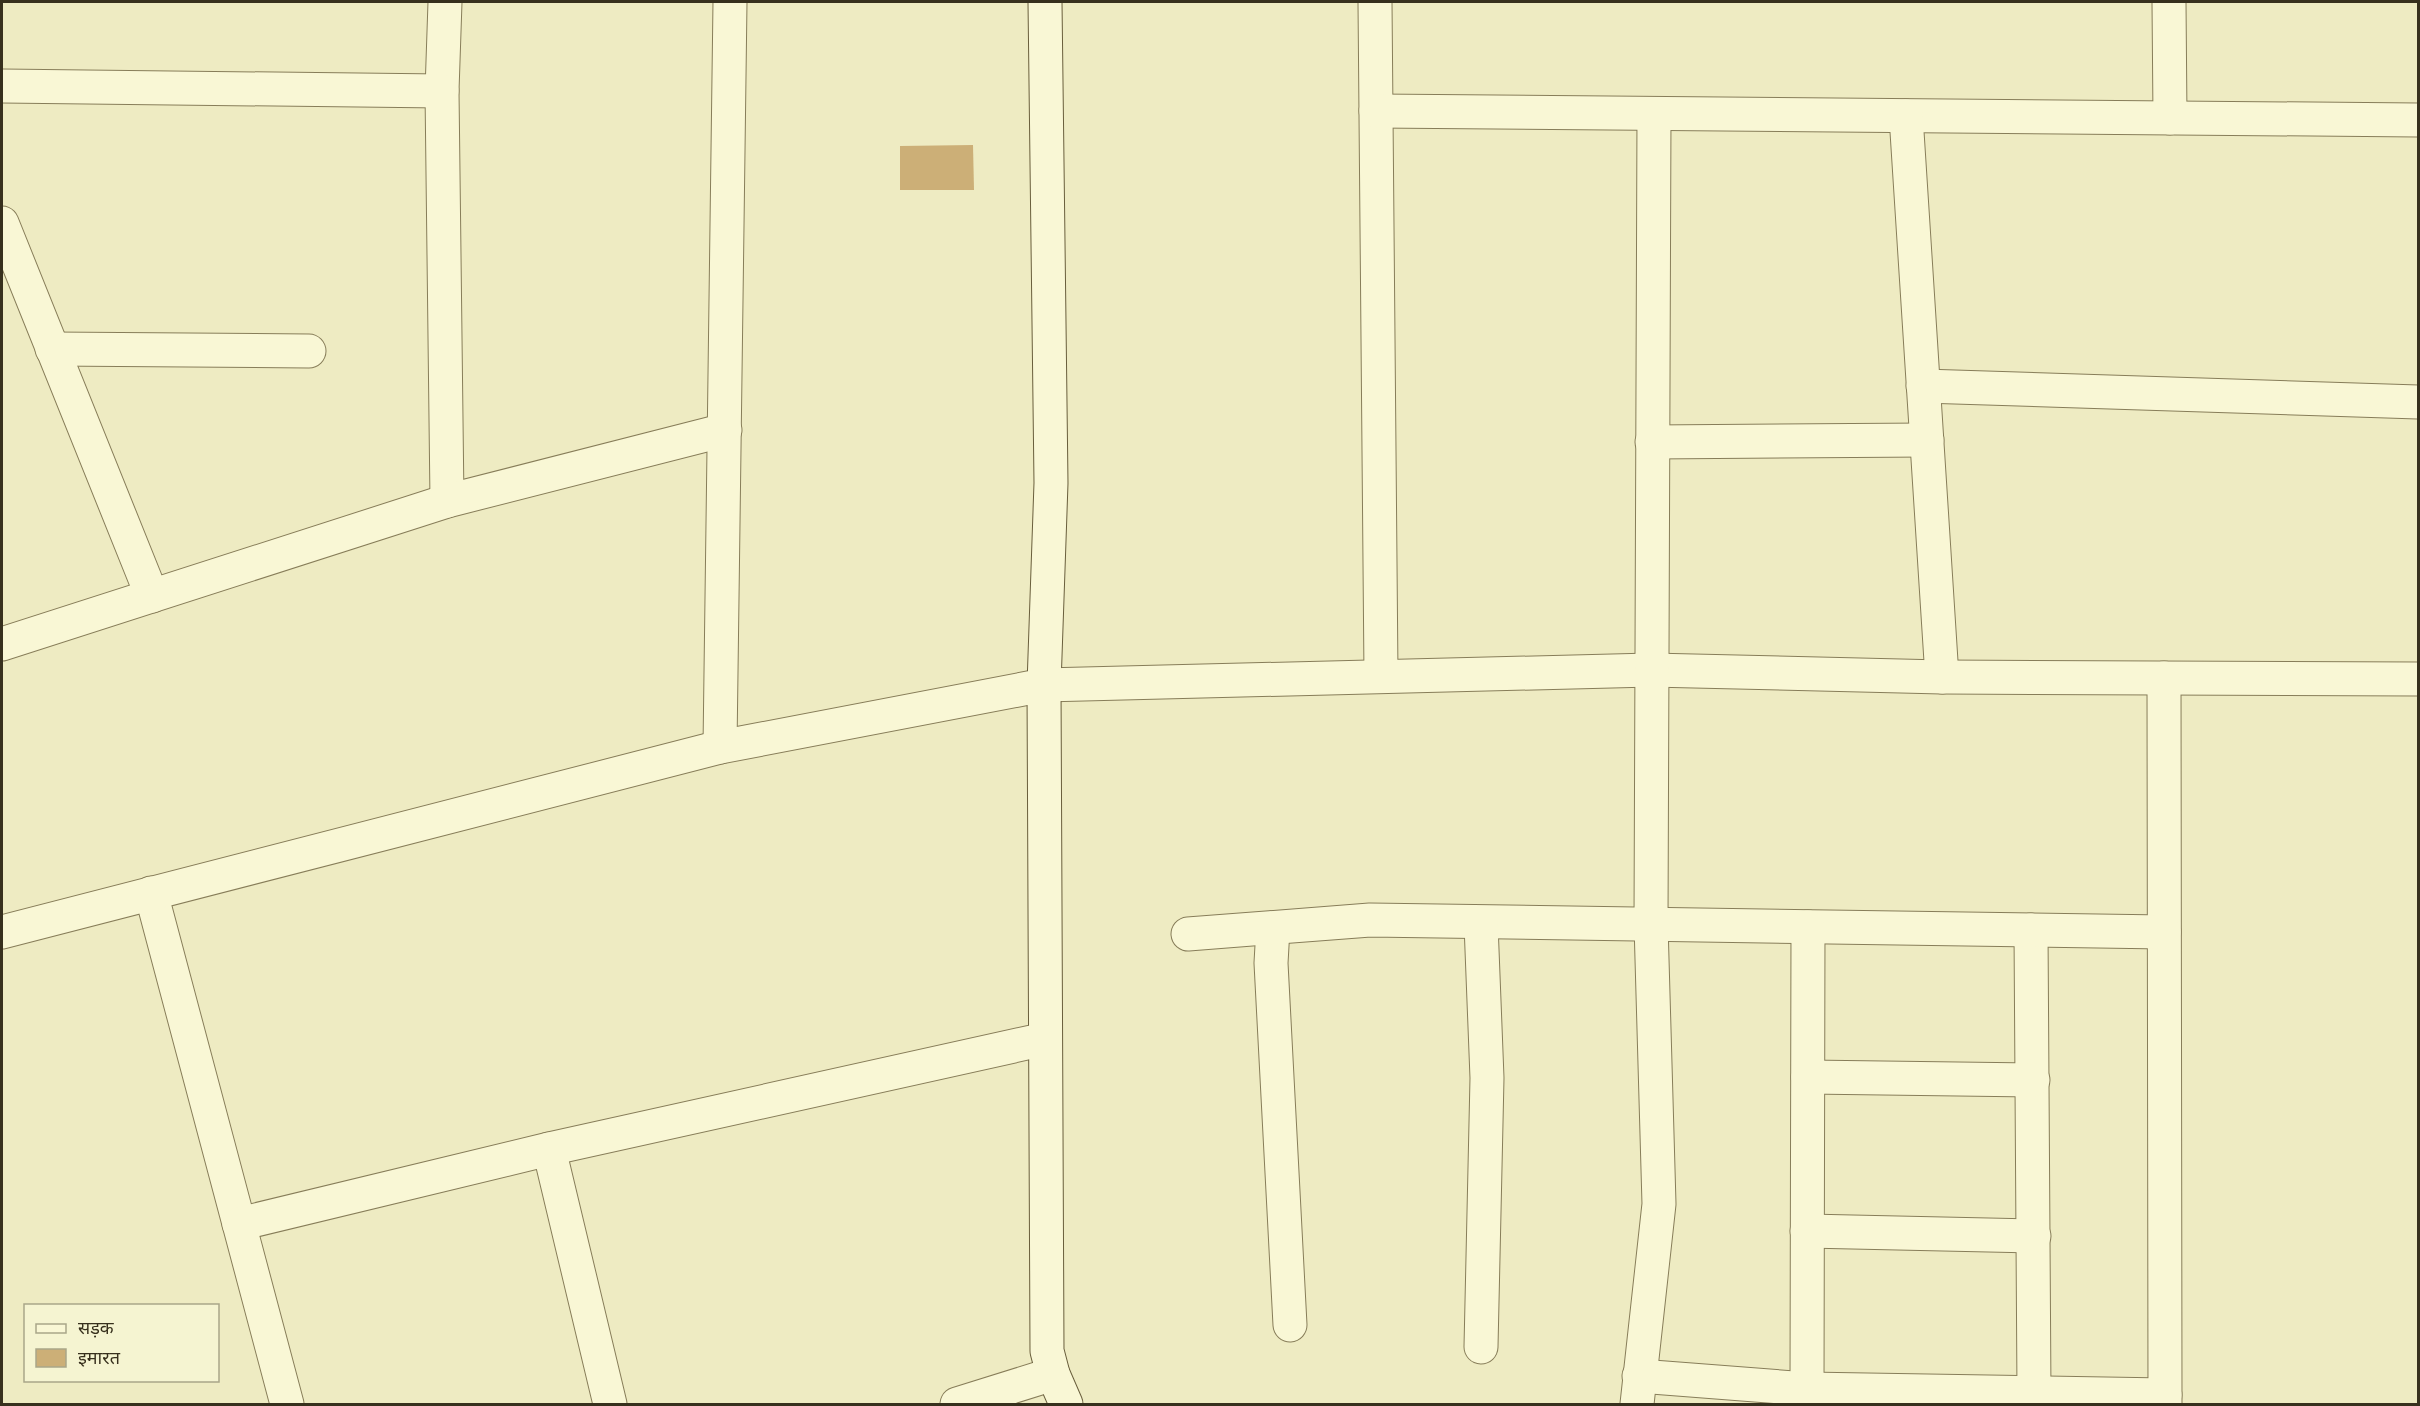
<svg xmlns="http://www.w3.org/2000/svg" width="2420" height="1406" viewBox="0 0 2420 1406" font-family="'Roboto Serif','Noto Sans Devanagari',serif">
<rect width="100%" height="100%" fill="#eeebc2"/>
<polygon fill="#ccaf77" points="973,145 974,190 900,190 900,146"/>
<g fill="none" stroke-linecap="round" stroke-linejoin="round">
<g stroke="#877d59" stroke-width="35">
<g id="street">
<polyline points="445,2 442,91 447,501"/>
<polyline points="1375,2 1381,675"/>
<polyline points="2169,2 2170,118"/>
<polyline points="2,86 442,91"/>
<polyline points="1376,111 2418,120"/>
<polyline points="1906,116 1942,677"/>
<polyline points="2,223 152,596"/>
<polyline points="52,349 309,351"/>
<polyline points="1923,386 2418,402"/>
<polyline points="1652,442 1927,440"/>
<polyline points="2,644 447,501 725,430"/>
<polyline points="2164,678 2165,1404"/>
<polyline points="720,747 730,2"/>
<polyline points="151,893 287,1404"/>
<polyline points="1273,928 1271,963 1290,1325"/>
<polyline points="2031,930 2034,1393"/>
<polyline points="2,932 720,747 1044,685 1651,670 1942,677 2418,679"/>
<polyline points="1188,934 1370,920 2164,932"/>
<polyline points="1808,1077 2033,1080"/>
<polyline points="549,1149 610,1404"/>
<polyline points="239,1224 549,1149 1045,1039"/>
<polyline points="1807,1231 2034,1236"/>
<polyline points="1481,1347 1487,1078 1481,924"/>
<polyline points="1639,1376 1807,1389 2165,1395"/>
<polyline points="1807,1389 1808,927"/>
<polyline points="957,1404 1053,1374"/>
<polyline points="1637,1404 1659,1204 1651,924 1654,114"/>
</g>
</g>
<g stroke="#695e3c" stroke-width="35">
<polyline id="secondary" points="1045,2 1051,483 1044,685 1047,1351 1053,1374 1066,1404"/>
</g>
<use href="#street" stroke="#f9f7d5" stroke-width="33"/>
<use href="#secondary" stroke="#f9f7d5" stroke-width="33"/>
</g>
<rect width="2420" height="1406" fill="none" stroke="#37301d" stroke-width="6"/>
<rect x="24" y="1304" width="195" height="78" fill="#f5f4d1" stroke="#a9a689" stroke-width="1.5"/>
<rect x="36" y="1324" width="30" height="9" fill="#f9f7d5" stroke="#a9a689" stroke-width="1.5"/>
<text x="78" y="1334" font-size="18" fill="#37301d">सड़क</text>
<rect x="36" y="1349" width="30" height="18" fill="#ccaf77" stroke="#a9a689" stroke-width="1.5"/>
<text x="78" y="1364" font-size="18" fill="#37301d">इमारत</text>
</svg>
